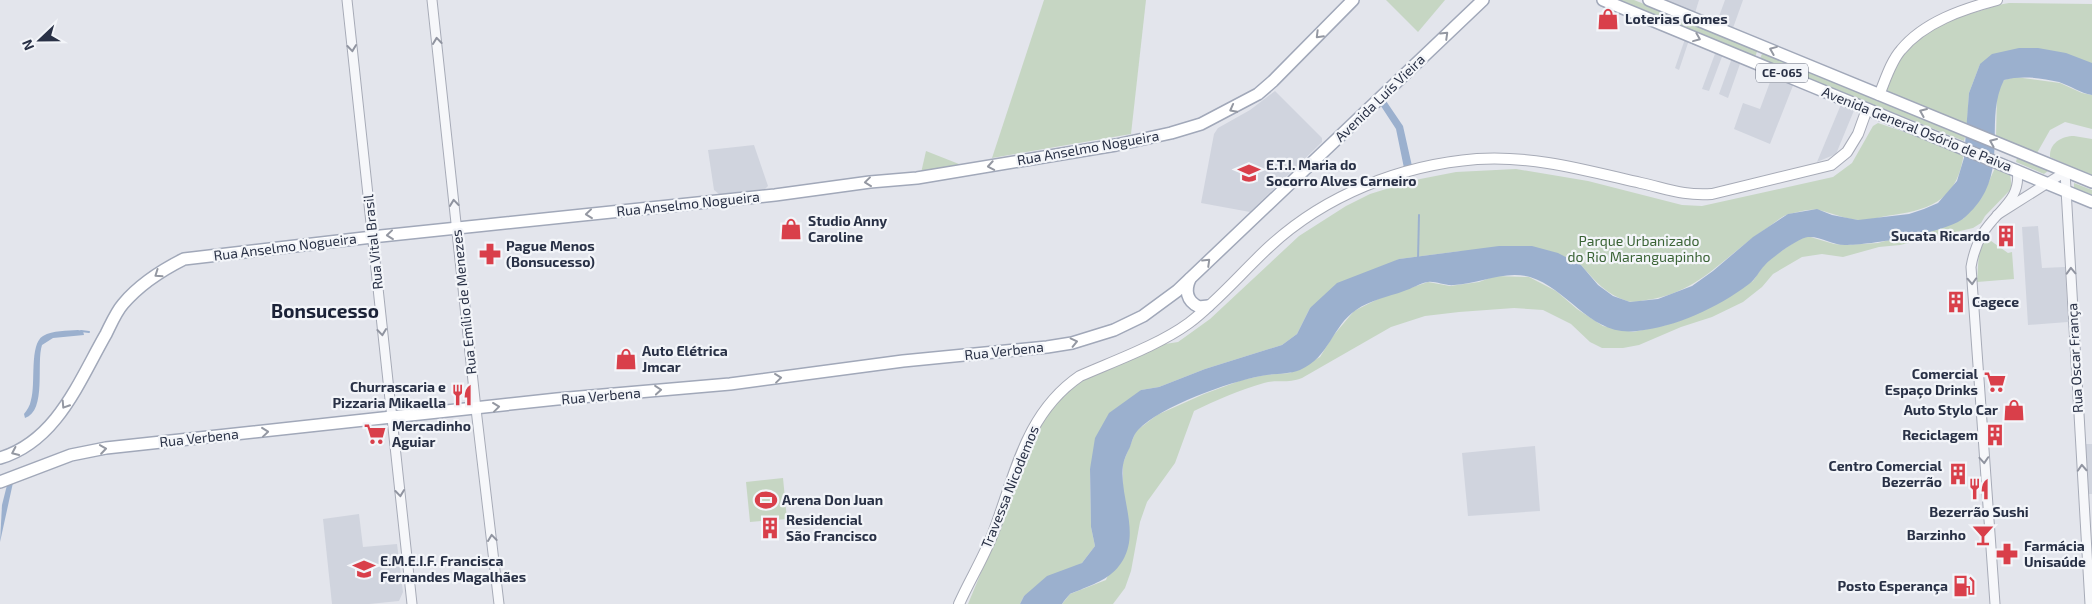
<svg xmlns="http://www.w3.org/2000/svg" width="2092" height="604" viewBox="0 0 2092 604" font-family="'Exo 2',sans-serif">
<rect width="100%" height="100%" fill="#e3e5ec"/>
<g fill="#d0d4de">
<polygon points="1663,0 1699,0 1695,13"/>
<polygon points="1725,0 1743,0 1733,28 1717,22"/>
<polygon points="1685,39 1689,40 1679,70 1675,68"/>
<polygon points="1716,51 1723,54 1709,91 1702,89"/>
<polygon points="1732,58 1741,61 1728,98 1719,94"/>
<polygon points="1773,74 1794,83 1770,144 1734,129 1743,103 1760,109"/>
<polygon points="1275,91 1322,138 1322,142 1250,212 1201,203 1214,134 1218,128 1250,110"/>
<polygon points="1842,102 1855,108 1836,154 1817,162"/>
<polygon points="754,145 768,186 765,189 719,194 714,190 708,150"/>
<polygon points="2038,226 2042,268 2065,267 2068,322 2028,325 2022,227"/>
<polygon points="2085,444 2092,444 2092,494 2088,494"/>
<polygon points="1535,446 1540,511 1468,516 1462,453"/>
<polygon points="359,514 363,547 397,544 403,592 399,601 369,604 332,604 323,519"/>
</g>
<g fill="#c6d6c3">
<polygon points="1044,0 1146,0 1131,134 992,158"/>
<polygon points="1386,0 1445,0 1418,32"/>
<polygon points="1616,0 1634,0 1758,49 1755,57"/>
<path d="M2009,3L2092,4V63L1980,64L1969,93L1967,125L1883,91C1888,80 1892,69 1898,59C1915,33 1943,20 1972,13C1986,10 1993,5 2009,3Z"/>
<polygon points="1763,51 1965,137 1964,141 1760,59"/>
<polygon points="2015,77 2060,83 2082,93 2092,95 2092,129 2065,122 2050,130 2037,153 1996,137 1997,93 2004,80"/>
<path d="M1878,123L1964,152C1958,198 1934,209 1893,215C1881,216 1871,221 1859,220C1845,219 1832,213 1819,210C1812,208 1797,212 1789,214C1781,216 1772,225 1764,230C1723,257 1699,293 1646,300C1640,301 1633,303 1627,301C1607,295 1594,280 1581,265L1461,251L1399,259L1310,308L1297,334L1282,345L1205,369L1159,387L1141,390L1090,469L1091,527L1095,546L1082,563L1024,596L1020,604H968L1000,527L1014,481L1038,426L1052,406L1082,379L1152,346L1178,342L1192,332L1210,319L1299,236L1346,206L1370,194L1415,180L1456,172L1516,169L1588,181L1682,205L1702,206L1833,177L1852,163L1873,126Z"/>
<path d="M2074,136L2092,139V176L2050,157C2049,143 2062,136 2074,136Z"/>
<polygon points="926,151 964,166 921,173"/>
<polygon points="2017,158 2048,171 2044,174 2016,162"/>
<path d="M1995,168L2010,174L2012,188L1985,216L1981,223L1973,228L1900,245L1879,247L1843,257L1822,254L1802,257L1773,274L1762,287L1743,302L1712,317L1681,327L1639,345L1623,348H1602L1590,342L1571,324L1543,310L1514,308L1459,312L1425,316L1391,327L1302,378C1287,384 1277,379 1264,383C1240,390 1216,400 1194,411L1175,463L1147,502L1140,522L1131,571L1125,588L1113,604H1062L1070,594L1106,580L1129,524L1123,495V463L1136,431L1157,415L1204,394L1242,380L1265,375L1290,373L1320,357L1333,336L1354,311L1380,298L1428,282L1450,286L1479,282L1495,276L1529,277L1556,291L1577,309L1603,326L1633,332L1666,325L1753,281L1763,266L1773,257L1799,239L1807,236L1834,244L1846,245L1878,243L1963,219L1981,199Z"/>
<polygon points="2074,183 2092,190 2092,195 2074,188"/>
<polygon points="1984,236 2008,253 2012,252 2014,279 1977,282 1979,251"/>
<polygon points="783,478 787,519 750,522 746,482"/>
</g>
<g fill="#9bb0ce">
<path d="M2019,48H2038L2066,53L2092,63V95C2080,93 2071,86 2059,82C2042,78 2021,75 2004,80C1985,117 2006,160 1981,199C1977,205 1970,213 1964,218C1946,233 1870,245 1845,245C1832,245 1820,236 1808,237C1800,237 1771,258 1765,265C1759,271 1756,279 1749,284C1717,308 1676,327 1637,331C1591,337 1569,289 1530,277C1504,270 1479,284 1454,285C1445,286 1436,281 1428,282C1420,283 1411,289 1404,291C1388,297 1370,300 1356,310C1332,326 1330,357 1300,370C1287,375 1274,373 1261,376C1229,382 1161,406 1138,430C1134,434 1132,441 1130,447C1127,453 1124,459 1123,465C1119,496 1140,531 1123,560C1113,577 1099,582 1082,589C1081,590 1071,593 1070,594C1067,597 1064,601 1062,604H1020L1024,596L1047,576L1082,563L1095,546L1091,527L1090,469L1095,438L1109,413L1141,390L1159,387L1205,369L1282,345L1297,334L1310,308L1337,283L1399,259L1499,246H1532L1558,253L1581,265L1598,285L1613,296L1630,302L1658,299L1692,286L1713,271L1753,237L1788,214L1817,209L1832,215L1858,220L1909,214L1924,209L1938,203L1957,181L1964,158L1969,93L1980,64L1992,54Z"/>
<polygon points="1384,98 1403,126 1412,166 1404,168 1396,129 1379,103"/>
<path d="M78,330L83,331L84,335L53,338L42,345C36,363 47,411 25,418L24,414C27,410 30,406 31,400C36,384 29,344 43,336C53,330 67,331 78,330Z"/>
<polygon points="14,478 0,542 2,505 8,481"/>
</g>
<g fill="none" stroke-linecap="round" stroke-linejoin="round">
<g stroke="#9bb0ce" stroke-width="2">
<polyline points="1418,260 1419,215"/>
<polyline points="81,331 89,332"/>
</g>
<g stroke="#a7abb7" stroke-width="11">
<g id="tertiary">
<polyline points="347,0 412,604"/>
<polyline points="432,0 476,409 499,604"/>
<polyline points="1997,215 2065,172 2090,604"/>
<path d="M1995,604L1971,267C1973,255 1977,243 1983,233C1997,210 2022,200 2017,170"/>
</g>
</g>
<g stroke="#a7abb7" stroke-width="12">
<g id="secondary">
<path d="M1879,95C1885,81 1891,61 1901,50C1924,22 1963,9 1997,0"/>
<path d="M959,604C970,579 986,554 995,528C1016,471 1027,412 1080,376C1114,361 1159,345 1189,323C1218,301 1242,272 1269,247C1325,195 1401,165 1477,159C1532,155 1588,171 1641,183C1668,189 1684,196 1712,194L1831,165L1847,152L1858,134L1867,109"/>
</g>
</g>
<g stroke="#a1a8b9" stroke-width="14">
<g id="primary">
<polyline points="1603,0 2092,202"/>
<polyline points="1649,0 2092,182"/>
<path d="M1190,279C1185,290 1186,301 1199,307L1208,306"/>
<path d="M0,458C57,441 79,381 106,334C111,324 116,312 123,304C139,285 162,270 184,259L381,236L775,195L870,182L917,178L1116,145L1171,133L1201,124L1258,94L1273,81L1353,0"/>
<polyline points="0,482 71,455 106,448 557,399 730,384 903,361 1047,347 1072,343 1114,330 1143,316 1177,291 1483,0"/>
</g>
</g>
<use href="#tertiary" stroke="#f6f7fa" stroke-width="9"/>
<use href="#secondary" stroke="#fff" stroke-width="10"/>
<use href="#primary" stroke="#fff" stroke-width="11"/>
</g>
<defs><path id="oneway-chevron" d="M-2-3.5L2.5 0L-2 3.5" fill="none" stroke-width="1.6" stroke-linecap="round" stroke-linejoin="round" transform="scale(1.25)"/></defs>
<g stroke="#9498a2">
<use href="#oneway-chevron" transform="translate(1319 35) rotate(135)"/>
<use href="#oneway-chevron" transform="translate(1445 35) rotate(-44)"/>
<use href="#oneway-chevron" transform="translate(1697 38) rotate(22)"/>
<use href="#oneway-chevron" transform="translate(1773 50) rotate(-158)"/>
<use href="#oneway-chevron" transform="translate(1233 109) rotate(152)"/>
<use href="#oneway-chevron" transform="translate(1923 112) rotate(-157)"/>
<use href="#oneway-chevron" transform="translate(1993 142) rotate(-157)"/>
<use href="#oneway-chevron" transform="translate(991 166) rotate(170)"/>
<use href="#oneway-chevron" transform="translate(868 182) rotate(173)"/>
<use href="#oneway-chevron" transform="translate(589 214) rotate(174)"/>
<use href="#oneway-chevron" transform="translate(390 235) rotate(174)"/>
<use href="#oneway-chevron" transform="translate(1207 262) rotate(-44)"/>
<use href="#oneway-chevron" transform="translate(158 274) rotate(145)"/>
<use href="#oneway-chevron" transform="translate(1074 342) rotate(-13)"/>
<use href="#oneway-chevron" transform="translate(778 378) rotate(-7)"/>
<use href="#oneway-chevron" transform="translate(658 390) rotate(-5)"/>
<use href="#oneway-chevron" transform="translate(65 405) rotate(123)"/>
<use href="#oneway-chevron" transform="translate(496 407) rotate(-7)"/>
<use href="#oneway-chevron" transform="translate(265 432) rotate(-6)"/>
<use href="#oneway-chevron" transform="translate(103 449) rotate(-8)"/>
<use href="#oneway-chevron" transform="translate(15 452) rotate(155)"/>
</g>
<g stroke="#9094a0">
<use href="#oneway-chevron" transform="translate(437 41) rotate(-96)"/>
<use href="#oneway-chevron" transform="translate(352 48) rotate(84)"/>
<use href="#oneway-chevron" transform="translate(454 203) rotate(-96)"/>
<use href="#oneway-chevron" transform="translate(2071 271) rotate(-92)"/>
<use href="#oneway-chevron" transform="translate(1972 281) rotate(87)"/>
<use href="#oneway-chevron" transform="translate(382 332) rotate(84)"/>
<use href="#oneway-chevron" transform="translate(1984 460) rotate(86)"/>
<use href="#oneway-chevron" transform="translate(2082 468) rotate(-93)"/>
<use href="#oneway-chevron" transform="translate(400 493) rotate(84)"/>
<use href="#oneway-chevron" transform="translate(492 538) rotate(-97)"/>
</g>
<defs>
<g id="shop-bare" transform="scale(1.725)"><path d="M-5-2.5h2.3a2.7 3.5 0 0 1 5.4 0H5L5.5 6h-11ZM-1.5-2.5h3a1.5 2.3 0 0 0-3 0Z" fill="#d93f4a" stroke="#f3f5f9" stroke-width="2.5" paint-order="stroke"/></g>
<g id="school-bare" transform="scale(1.725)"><path d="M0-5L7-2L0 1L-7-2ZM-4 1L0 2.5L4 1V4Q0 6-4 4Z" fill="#d93f4a" stroke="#f3f5f9" stroke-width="2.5" paint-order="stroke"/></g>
<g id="building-bare" transform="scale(1.725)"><path d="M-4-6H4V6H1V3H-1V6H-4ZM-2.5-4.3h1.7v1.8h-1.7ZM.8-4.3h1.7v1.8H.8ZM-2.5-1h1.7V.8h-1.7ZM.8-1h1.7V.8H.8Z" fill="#d93f4a" stroke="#f3f5f9" stroke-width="2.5" paint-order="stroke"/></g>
<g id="pharmacy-bare" transform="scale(1.725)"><path d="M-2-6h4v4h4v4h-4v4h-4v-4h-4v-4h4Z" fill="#d93f4a" stroke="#f3f5f9" stroke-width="2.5" paint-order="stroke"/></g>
<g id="supermarket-bare" transform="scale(1.725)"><path d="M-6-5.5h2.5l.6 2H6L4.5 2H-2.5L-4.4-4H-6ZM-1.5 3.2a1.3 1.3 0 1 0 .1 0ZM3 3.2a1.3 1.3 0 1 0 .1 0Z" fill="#d93f4a" stroke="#f3f5f9" stroke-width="2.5" paint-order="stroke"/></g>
<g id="restaurant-bare" transform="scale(1.725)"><path d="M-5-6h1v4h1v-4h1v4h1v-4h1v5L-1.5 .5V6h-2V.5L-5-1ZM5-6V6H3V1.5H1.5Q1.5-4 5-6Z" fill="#d93f4a" stroke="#f3f5f9" stroke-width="2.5" paint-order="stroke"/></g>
<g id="stadium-bare" transform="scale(1.725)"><path d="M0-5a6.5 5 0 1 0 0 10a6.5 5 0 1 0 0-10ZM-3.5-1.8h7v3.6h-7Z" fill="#d93f4a" stroke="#f3f5f9" stroke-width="2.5" paint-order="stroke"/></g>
<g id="bar-bare" transform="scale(1.725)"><path d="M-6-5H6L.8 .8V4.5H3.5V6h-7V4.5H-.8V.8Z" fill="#d93f4a" stroke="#f3f5f9" stroke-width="2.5" paint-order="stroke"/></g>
<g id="fuel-bare" transform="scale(1.725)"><path d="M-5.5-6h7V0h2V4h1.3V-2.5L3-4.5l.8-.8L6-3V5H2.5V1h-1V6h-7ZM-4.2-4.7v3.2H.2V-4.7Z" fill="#d93f4a" stroke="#f3f5f9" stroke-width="2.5" paint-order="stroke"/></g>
</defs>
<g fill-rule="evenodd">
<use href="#shop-bare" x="1608" y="19"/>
<use href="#school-bare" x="1249" y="173"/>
<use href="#shop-bare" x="791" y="229"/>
<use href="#building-bare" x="2006" y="236"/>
<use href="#pharmacy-bare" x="490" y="254"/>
<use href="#building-bare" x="1956" y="302"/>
<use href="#shop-bare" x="626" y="359"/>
<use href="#supermarket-bare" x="1995" y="382"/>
<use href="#restaurant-bare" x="462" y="395"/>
<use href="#shop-bare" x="2014" y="410"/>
<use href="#supermarket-bare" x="375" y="434"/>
<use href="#building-bare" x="1995" y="435"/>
<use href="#building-bare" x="1958" y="474"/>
<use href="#restaurant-bare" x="1979" y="489"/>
<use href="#stadium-bare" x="766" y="500"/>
<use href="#building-bare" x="770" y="528"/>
<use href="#bar-bare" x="1983" y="535"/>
<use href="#pharmacy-bare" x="2007" y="554"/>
<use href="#school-bare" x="364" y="569"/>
<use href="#fuel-bare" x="1964" y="586"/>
</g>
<g text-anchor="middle" stroke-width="4.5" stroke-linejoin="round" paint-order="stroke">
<rect fill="#f3f5f9" stroke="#666c7c" stroke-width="1" x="1756" y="63.5" width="52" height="19" rx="4"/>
<g font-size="12" font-weight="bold" fill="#293146">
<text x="1782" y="77">CE-065</text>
</g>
<g font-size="14" font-weight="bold" fill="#293146" stroke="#f3f5f9" text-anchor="start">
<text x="1625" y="24">Loterias Gomes</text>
<text x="1266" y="170">E.T.I. Maria do<tspan x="1266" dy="16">Socorro Alves Carneiro</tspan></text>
<text x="808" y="226">Studio Anny<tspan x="808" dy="16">Caroline</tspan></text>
<text x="1990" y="241" text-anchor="end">Sucata Ricardo</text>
<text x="506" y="251">Pague Menos<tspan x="506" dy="16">(Bonsucesso)</tspan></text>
<text x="1972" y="307">Cagece</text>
<text x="642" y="356">Auto Elétrica<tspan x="642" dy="16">Jmcar</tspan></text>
<text x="1978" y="379" text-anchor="end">Comercial<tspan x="1978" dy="16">Espaço Drinks</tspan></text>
<text x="446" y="392" text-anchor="end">Churrascaria e<tspan x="446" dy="16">Pizzaria Mikaella</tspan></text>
<text x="1998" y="415" text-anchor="end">Auto Stylo Car</text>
<text x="392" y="431">Mercadinho<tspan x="392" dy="16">Aguiar</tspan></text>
<text x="1978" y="440" text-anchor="end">Reciclagem</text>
<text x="1942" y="471" text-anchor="end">Centro Comercial<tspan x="1942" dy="16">Bezerrão</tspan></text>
<text x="782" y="505">Arena Don Juan</text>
<text x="1979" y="517" text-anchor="middle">Bezerrão Sushi</text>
<text x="786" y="525">Residencial<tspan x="786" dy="16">São Francisco</tspan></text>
<text x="1966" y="540" text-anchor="end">Barzinho</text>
<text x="2024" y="551">Farmácia<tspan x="2024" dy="16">Unisaúde</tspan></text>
<text x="380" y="566">E.M.E.I.F. Francisca<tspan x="380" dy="16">Fernandes Magalhães</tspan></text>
<text x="1948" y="591" text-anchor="end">Posto Esperança</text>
</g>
<g font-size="14" fill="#293146" stroke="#f3f5f9">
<text transform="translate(1380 98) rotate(-44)" y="5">Avenida Luís Vieira</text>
<text transform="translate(1917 129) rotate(22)" y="5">Avenida General Osório de Paiva</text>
<text transform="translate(1088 148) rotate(-10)" y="5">Rua Anselmo Nogueira</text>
<text transform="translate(688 204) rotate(-6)" y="5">Rua Anselmo Nogueira</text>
<text transform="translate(373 242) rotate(-96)" y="5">Rua Vital Brasil</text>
<text transform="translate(285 247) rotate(-7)" y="5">Rua Anselmo Nogueira</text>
<text transform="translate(464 302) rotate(-96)" y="5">Rua Emílio de Menezes</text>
<text transform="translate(1004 351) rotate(-6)" y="5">Rua Verbena</text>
<text transform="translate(2075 358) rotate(-93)" y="5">Rua Oscar França</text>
<text transform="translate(601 396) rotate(-5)" y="5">Rua Verbena</text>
<text transform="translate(199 438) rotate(-6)" y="5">Rua Verbena</text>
<text transform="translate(1010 487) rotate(-68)" y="5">Travessa Nicodemos</text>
</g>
<g font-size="14" fill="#3a6335" stroke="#f3f5f9">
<text x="1639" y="246">Parque Urbanizado<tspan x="1639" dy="16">do Rio Maranguapinho</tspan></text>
</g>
<g font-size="19" font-weight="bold" fill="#1b2237" stroke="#f3f5f9">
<text x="325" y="318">Bonsucesso</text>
</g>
</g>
<g transform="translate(40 40) rotate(248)" stroke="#f3f5f9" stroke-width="4" paint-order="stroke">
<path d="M0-4L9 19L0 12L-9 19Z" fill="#293146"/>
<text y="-8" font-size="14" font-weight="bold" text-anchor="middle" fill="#293146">N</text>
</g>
</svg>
